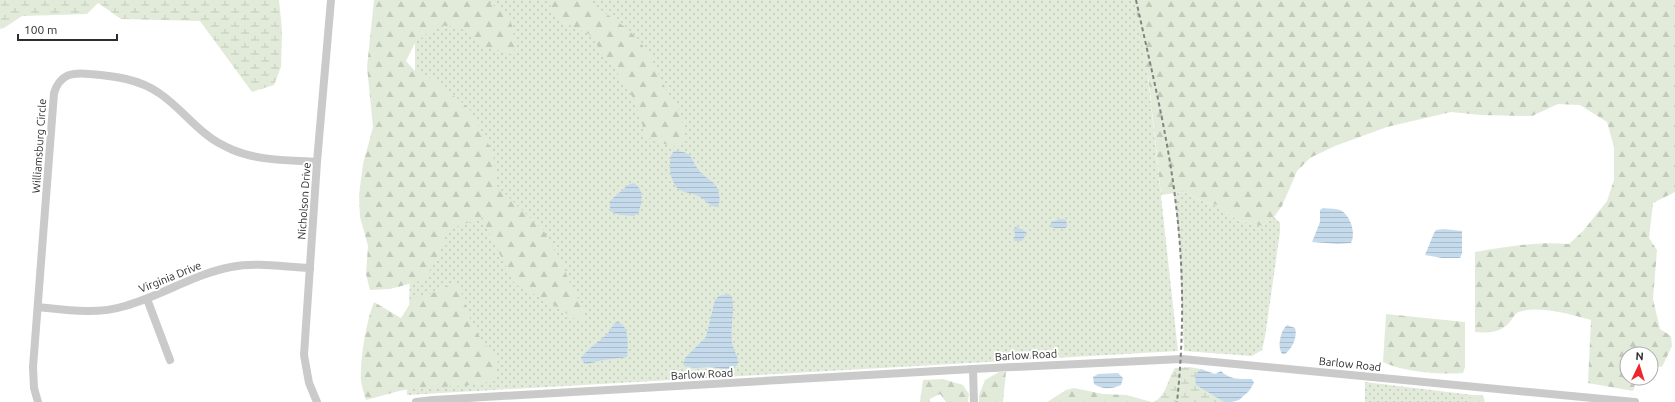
<svg xmlns="http://www.w3.org/2000/svg" width="1675" height="402" viewBox="0 0 1675 402" font-family="Ubuntu,sans-serif">
<defs>
<pattern id="grass-dots" width="8" height="8" patternUnits="userSpaceOnUse"><rect width="8" height="8" fill="#e2ebda"/><path d="M2 2h.1M6 6h.1" fill="none" stroke="#c2cabb" stroke-width="1.8" stroke-linecap="round"/></pattern>
<pattern id="forest-firs" width="22" height="20" patternUnits="userSpaceOnUse"><rect width="22" height="20" fill="#e2ebda"/><path d="M5 1l3.5 6h-7zM16 11l3.5 6h-7z" fill="#c2cabb"/></pattern>
<pattern id="wetland-marsh" width="20" height="14" patternUnits="userSpaceOnUse"><rect width="20" height="14" fill="#e2ebda"/><path d="M1 5h8M5 5V1M11 12h8M15 12V8" fill="none" stroke="#c2cabb"/></pattern>
<pattern id="water-rules" width="6" height="5" patternUnits="userSpaceOnUse"><rect width="6" height="5" fill="#c5dbec"/><path d="M0 2.5h6" fill="none" stroke="#aabccb"/></pattern>
</defs>
<rect width="100%" height="100%" fill="#fff"/>
<g fill="url(#grass-dots)">
<polygon points="415,0 1136,0 1143,32 1178,351 407,395 415,71"/>
<polygon points="1184,192 1202,201 1220,206 1237,220 1262,226 1274,217 1280,223 1280,232 1265,337 1262,350 1252,356 1184,351 1179,240 1174,194"/>
<polygon points="1365,382 1473,395 1467,402 1365,402"/>
</g>
<g fill="url(#forest-firs)">
<polygon points="374,0 486,0 504,13 512,25 515,43 514,55 480,45 462,28 438,25 415,43 406,61 415,71 428,76 469,108 493,153 497,186 544,231 562,264 573,290 584,309 585,315 583,319 575,319 554,305 515,284 487,229 484,217 447,230 439,254 424,280 390,289 370,290 366,274 368,246 360,217 359,195 363,164 373,127 367,67"/>
<polygon points="550,0 587,0 629,30 649,53 663,84 681,114 686,141 673,147 646,137 635,101 613,66 589,34 567,24 551,14"/>
<path d="M1134,0H1675V192L1653,203L1649,238L1657,250L1653,299L1660,329L1671,336L1672,346L1662,367L1651,365V354H1627V378H1637L1633,391L1588,383L1591,320C1572,315 1535,304 1517,313C1513,316 1511,322 1507,325C1498,333 1486,333 1475,332V252C1507,247 1537,241 1569,244L1583,231L1607,201L1614,180V147L1607,122L1580,105L1558,104L1532,116L1481,115L1451,112L1387,127L1335,146L1310,158L1297,171L1282,206L1274,217L1262,226L1237,220L1220,206L1202,201L1184,192L1161,195L1149,83Z"/>
<path d="M456,284C466,297 466,313 474,327C480,339 489,349 498,360L496,374L487,382L463,386L416,388L399,391L366,400C364,394 362,387 361,381C360,359 366,322 374,302L401,318L413,299L435,292L450,285Z"/>
<path d="M1386,314L1465,322V367L1463,373C1441,375 1403,372 1383,362Z"/>
<polygon points="999,372 1006,372 1003,402 979,402 979,395 985,380"/>
<polygon points="943,379 963,385 969,394 968,402 946,402 940,394 930,399 930,402 920,402 923,380"/>
<polygon points="1074,388 1103,394 1127,395 1151,402 1047,402 1066,390"/>
<polygon points="1473,395 1483,395 1485,402 1467,402"/>
</g>
<g fill="url(#wetland-marsh)">
<polygon points="0,0 279,0 282,30 281,67 274,85 252,92 200,21 121,19 98,3 87,14 22,16 4,28 0,29"/>
<path d="M1189,367L1201,369L1197,372L1208,393L1215,396L1224,402H1154C1167,395 1167,380 1175,368Z"/>
</g>
<g fill="url(#water-rules)">
<path d="M676,151C694,152 691,161 700,172C708,180 718,182 719,195C720,199 720,203 717,207C710,207 705,199 698,196C693,193 686,193 680,190C670,185 667,160 673,152Z"/>
<path d="M634,183C645,191 642,201 639,212L634,216L620,215L610,211V201L628,185Z"/>
<path d="M1323,208C1329,209 1337,208 1342,211C1351,217 1356,234 1351,243L1338,244L1312,242L1320,222V210Z"/>
<polygon points="1060,219 1066,220 1067,224 1066,228 1055,228 1051,227 1051,222"/>
<polygon points="1015,227 1022,229 1027,233 1022,241 1014,241 1015,233 1013,230"/>
<polygon points="1444,229 1462,231 1462,253 1460,258 1442,258 1425,255 1434,233 1436,230"/>
<path d="M729,294L732,297C735,312 730,327 732,342C732,350 744,362 734,368C727,372 718,367 710,367C701,367 691,369 683,365L685,358L706,337L715,300L719,296Z"/>
<path d="M617,322C630,324 628,347 627,357L603,360L587,364L584,363L581,358C589,347 601,341 609,332C612,328 612,324 617,322Z"/>
<path d="M1287,325L1295,328C1298,336 1292,349 1285,354H1282C1277,347 1280,331 1287,325Z"/>
<path d="M1201,369L1215,374L1221,371C1230,380 1240,379 1252,379L1254,383L1249,391L1239,400L1232,402H1224L1196,385C1195,378 1194,373 1201,369Z"/>
<path d="M1118,373L1123,378L1121,385C1112,389 1103,390 1094,384L1093,377L1098,374Z"/>
</g>
<g fill="none" stroke-linecap="round" stroke-linejoin="round">
<g stroke="#cacaca" stroke-width="8">
<polyline points="147,299 170,360"/>
<path d="M38,307C66,310 97,315 125,306C161,296 194,274 231,267C257,262 284,267 310,268"/>
<polyline points="973,369 974,402"/>
<path d="M38,402L34,388L33,367L54,93C60,74 72,72 90,74C114,76 139,79 159,93C177,105 190,122 207,135C215,142 224,146 233,150C259,161 290,160 317,162"/>
<polyline points="317,402 309,383 304,355 317,162 331,0"/>
<polyline points="416,402 433,400 973,369 1182,359 1635,402"/>
</g>
<path stroke="#828282" stroke-width="2" stroke-dasharray="4 3" stroke-linecap="butt" d="M1136,0C1151,68 1168,136 1176,205C1184,270 1184,337 1177,402"/>
</g>
<g text-anchor="middle" stroke-width="4" stroke-linejoin="round" paint-order="stroke">
<g font-size="11" fill="#2d2d2d" stroke="#fff">
<text transform="translate(39 146) rotate(-86)" y="4">Williamsburg Circle</text>
<text transform="translate(304 201) rotate(-86)" y="4">Nicholson Drive</text>
<text transform="translate(170 277) rotate(-22)" y="4">Virginia Drive</text>
<text transform="translate(1026 355) rotate(-3)" y="4">Barlow Road</text>
<text transform="translate(1350 364) rotate(6)" y="4">Barlow Road</text>
<text transform="translate(702 374) rotate(-3)" y="4">Barlow Road</text>
</g>
</g>
<g transform="translate(1639 366) rotate(4)"><circle r="19" fill="#ffffff" stroke="#ababab"/>
<path d="M0-3L7 15L0 10L-7 15Z" fill="#ec272d"/>
<text y="-6" font-size="11" font-weight="bold" text-anchor="middle" fill="#2d2d2d">N</text>
</g>
<path d="M18 34v6h99v-6" fill="none" stroke="#2d2d2d" stroke-width="2"/>
<text x="24" y="34" font-size="12" fill="#2d2d2d" stroke="#ffffff" stroke-width="3" paint-order="stroke">100 m</text>
</svg>
